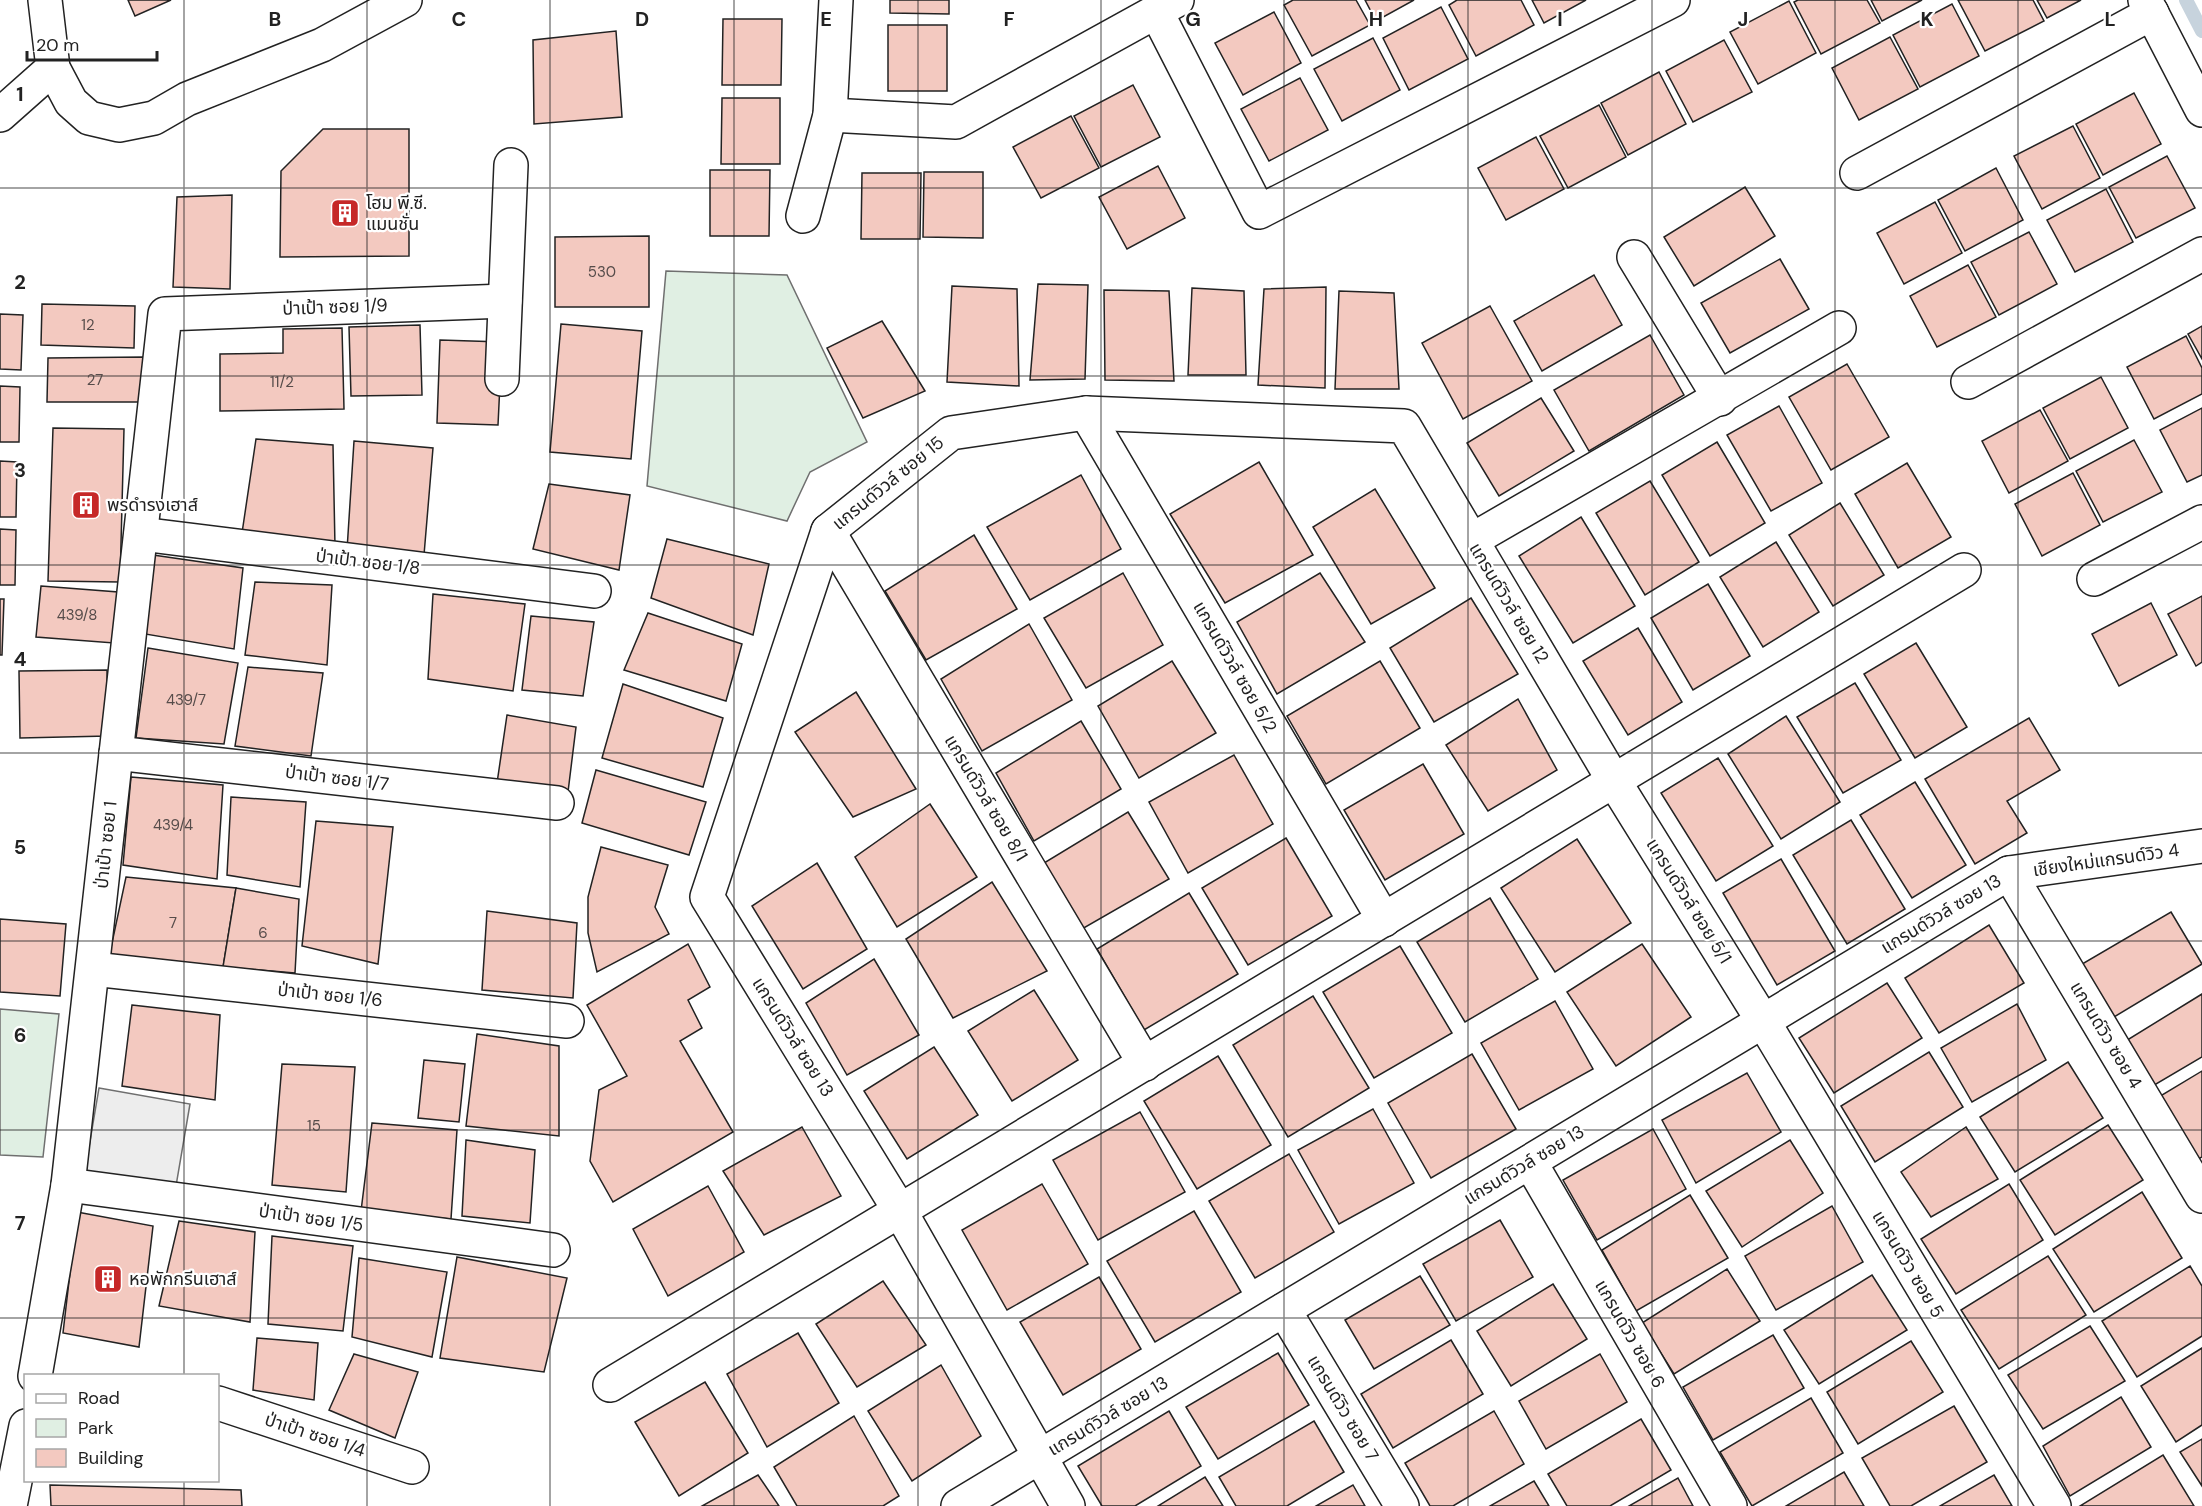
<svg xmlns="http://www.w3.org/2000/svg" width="2202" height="1506" viewBox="0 0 2202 1506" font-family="'DM Sans','Noto Sans Thai',sans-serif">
<rect width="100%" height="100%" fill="#fff"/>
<g fill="#e0efe3" stroke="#6f6f6f" stroke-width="1.5">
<polygon points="666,271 787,275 867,442 810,472 787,521 647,486"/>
<polygon points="0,1009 59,1014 43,1157 0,1155"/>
</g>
<polygon fill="#ededed" stroke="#6f6f6f" stroke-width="1.5" points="99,1088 190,1104 176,1186 85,1171"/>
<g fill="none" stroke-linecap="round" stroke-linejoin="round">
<polyline stroke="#c7d3dd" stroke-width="14" points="2186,0 2202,31"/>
</g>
<g fill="#f3c9c0" stroke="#222" stroke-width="1.5">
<polygon points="128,0 171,0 135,16"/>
<polygon points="890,0 949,0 949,14 890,13"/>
<polygon points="1293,0 1356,0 1370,25 1312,56 1284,5"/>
<polygon points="1365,0 1414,0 1376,21"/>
<polygon points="1457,0 1521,0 1534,25 1476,56 1449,5"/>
<polygon points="1532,0 1586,0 1544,23"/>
<polygon points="1798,0 1867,0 1880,23 1821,54 1794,2"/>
<polygon points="1871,0 1922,0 1882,21"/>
<polygon points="1958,0 2033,0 2044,21 1985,51"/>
<polygon points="2037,0 2081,0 2047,18"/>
<polygon points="1789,1 1816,53 1758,84 1730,32"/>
<polygon points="1952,4 1979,56 1920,87 1893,35"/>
<polygon points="1441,7 1468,59 1409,90 1383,38"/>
<polygon points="1274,12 1301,63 1243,95 1215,43"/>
<polygon points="723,19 782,19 781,85 722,85"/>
<rect x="888" y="25" width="59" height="66"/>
<polygon points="616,31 622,117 534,124 533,40"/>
<polygon points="1890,37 1918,89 1859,120 1832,68"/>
<polygon points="1373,38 1400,90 1342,121 1314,69"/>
<polygon points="1724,40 1752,92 1693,122 1666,71"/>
<polygon points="1659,72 1686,124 1628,155 1601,103"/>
<polygon points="1300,78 1328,130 1269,161 1241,109"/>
<polygon points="1133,85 1160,137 1101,167 1074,116"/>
<polygon points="2134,93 2161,144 2103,175 2076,124"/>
<polygon points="722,98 780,98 780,164 721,164"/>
<polygon points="1599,105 1626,157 1568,188 1540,136"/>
<polygon points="1071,116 1099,168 1041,198 1013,147"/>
<polygon points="2073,126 2100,178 2042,209 2014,156"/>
<polygon points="323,129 409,129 409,256 280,257 281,171"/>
<polygon points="1536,137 1564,189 1506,220 1478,168"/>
<polygon points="2167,156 2195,208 2136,238 2109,187"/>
<polygon points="1158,166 1185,218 1127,249 1099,197"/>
<polygon points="1996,168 2023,220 1965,251 1938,200"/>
<polygon points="710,170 770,170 769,236 710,236"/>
<polygon points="924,172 983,172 983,238 923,237"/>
<polygon points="862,173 921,173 920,239 861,239"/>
<polygon points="1745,187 1775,236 1694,286 1664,237"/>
<polygon points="2106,189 2133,242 2075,272 2047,220"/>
<polygon points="232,195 230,289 173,287 177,197"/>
<polygon points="1935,202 1962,253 1904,284 1877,233"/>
<polygon points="2029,232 2057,284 1999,315 1971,262"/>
<polygon points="649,236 649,307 555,307 555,237"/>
<polygon points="1780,259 1809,309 1730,353 1701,303"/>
<polygon points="1968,265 1996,317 1937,347 1910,296"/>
<polygon points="1594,275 1622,325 1542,371 1514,321"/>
<polygon points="1038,284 1088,285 1085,379 1030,380"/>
<polygon points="952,286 1017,289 1019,386 947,382"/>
<polygon points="1326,287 1325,388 1258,385 1264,289"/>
<polygon points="1192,288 1244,291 1246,375 1188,375"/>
<polygon points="1104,290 1169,291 1174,381 1105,380"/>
<polygon points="1339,291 1394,293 1399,389 1335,389"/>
<polygon points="42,304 135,306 134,348 41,345"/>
<polygon points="1490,306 1532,381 1463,419 1422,343"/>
<polygon points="0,314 23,315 21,370 0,369"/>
<polygon points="882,321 925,391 863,418 827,348"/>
<polygon points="561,324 642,331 631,459 550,452"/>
<polygon points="420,325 422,395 351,396 349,327"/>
<polygon points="2202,326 2202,359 2188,334"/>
<polygon points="342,328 344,409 220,411 220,354 283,353 283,329"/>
<polygon points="1650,335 1684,395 1589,451 1554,390"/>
<polygon points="2186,336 2202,368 2202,394 2154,419 2127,367"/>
<polygon points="440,340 502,342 498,425 437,423"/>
<polygon points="143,357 142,402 47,402 48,358"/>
<polygon points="1847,364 1889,437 1831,470 1789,397"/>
<polygon points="2101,377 2128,428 2070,459 2043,408"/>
<polygon points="0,386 20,387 19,442 0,442"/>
<polygon points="1541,398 1574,451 1499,496 1467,443"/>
<polygon points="1779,406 1822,483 1771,511 1727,435"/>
<polygon points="2202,408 2202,475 2187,482 2160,430"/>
<polygon points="2040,410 2068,461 2009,493 1982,441"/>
<polygon points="53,428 124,429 120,582 48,581"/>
<polygon points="256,439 333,445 335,547 242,533"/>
<polygon points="2134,440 2162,492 2103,522 2076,471"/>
<polygon points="354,441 433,448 424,555 347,550"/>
<polygon points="1717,442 1765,523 1710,556 1662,475"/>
<polygon points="0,461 17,462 16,517 0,517"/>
<polygon points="1259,462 1313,555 1225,603 1170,514"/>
<polygon points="1907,463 1951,537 1898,568 1855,494"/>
<polygon points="2073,473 2100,525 2042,556 2015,504"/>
<polygon points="1081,475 1121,549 1030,600 987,527"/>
<polygon points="1650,481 1699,562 1645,595 1596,513"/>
<polygon points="549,484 630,495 619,570 533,549"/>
<polygon points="1375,489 1435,588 1371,624 1313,527"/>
<polygon points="1840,503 1884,575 1833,606 1789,535"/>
<polygon points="1581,517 1635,606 1573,643 1519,556"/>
<polygon points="0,529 16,530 15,585 0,585"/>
<polygon points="974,535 1017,609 926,660 885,591"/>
<polygon points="667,539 769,564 753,635 651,598"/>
<polygon points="1776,542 1819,612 1763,647 1720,577"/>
<polygon points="153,555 243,568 234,649 145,634"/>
<polygon points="1123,573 1163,645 1086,688 1044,618"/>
<polygon points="1320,573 1365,642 1277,694 1237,622"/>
<polygon points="255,582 332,585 327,665 245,655"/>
<polygon points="1708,584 1750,656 1693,690 1651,618"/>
<polygon points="41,586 118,592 114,643 36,637"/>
<polygon points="433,594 525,604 513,691 428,679"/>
<polygon points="2202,596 2202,662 2196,666 2168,614"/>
<polygon points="1471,598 1518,674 1434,722 1390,648"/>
<polygon points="0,599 4,599 2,655 0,655"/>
<polygon points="2151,603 2177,655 2119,686 2092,634"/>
<polygon points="648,613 742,644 726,701 624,670"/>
<polygon points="531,616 594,622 583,696 522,690"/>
<polygon points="1029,624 1072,700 982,751 941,679"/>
<polygon points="1638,628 1682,702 1628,735 1583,661"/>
<polygon points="1916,643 1967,727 1915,758 1864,674"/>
<polygon points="148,648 238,663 224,744 136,738"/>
<polygon points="1172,661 1216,733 1139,778 1098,706"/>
<polygon points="1380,661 1420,728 1326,784 1287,716"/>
<polygon points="248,667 323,673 311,756 235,746"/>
<polygon points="107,670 108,736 20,738 19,671"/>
<polygon points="1855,683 1901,760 1843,793 1797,717"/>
<polygon points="623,684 723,718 703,787 602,758"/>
<polygon points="856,692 916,789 853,817 795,732"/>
<polygon points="1518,699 1557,770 1488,811 1446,745"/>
<polygon points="507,715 576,727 568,792 497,783"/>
<polygon points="1786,716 1840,802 1781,839 1728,754"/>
<polygon points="2029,718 2060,770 2007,801 2027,833 1975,864 1925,779"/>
<polygon points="1081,721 1121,789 1034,841 996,773"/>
<polygon points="1234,755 1273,824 1188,873 1149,802"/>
<polygon points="1718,758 1773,846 1716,881 1661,793"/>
<polygon points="1423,764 1464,834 1385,880 1344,810"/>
<polygon points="596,770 706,802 689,855 582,823"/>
<polygon points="131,777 223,785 217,879 123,865"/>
<polygon points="1915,782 1966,865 1912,898 1860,815"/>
<polygon points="231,797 306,802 300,887 227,875"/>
<polygon points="930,804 977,877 897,927 855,857"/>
<polygon points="1128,812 1169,879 1082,929 1044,863"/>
<polygon points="1851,820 1905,909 1847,944 1793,855"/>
<polygon points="316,821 393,827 378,964 302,946"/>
<polygon points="1286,838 1332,916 1248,965 1202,888"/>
<polygon points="1577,839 1631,923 1555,972 1501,888"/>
<polygon points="601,847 668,865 655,907 669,934 597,972 588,933 588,897"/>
<polygon points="1781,859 1835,951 1777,985 1723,893"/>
<polygon points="817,863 867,949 803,989 752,906"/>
<polygon points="126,877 236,888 223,967 109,957"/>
<polygon points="992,882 1047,971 953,1018 906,939"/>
<polygon points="236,888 299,899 295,973 223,967"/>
<polygon points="1189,893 1238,974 1144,1030 1097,949"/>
<polygon points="1490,898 1538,979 1465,1022 1417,942"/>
<polygon points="487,911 577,923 573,998 482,990"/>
<polygon points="2171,912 2202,964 2109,1020 2077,967"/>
<polygon points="0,919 66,924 60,996 0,992"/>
<polygon points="1989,925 2024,983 1939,1033 1905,978"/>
<polygon points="688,944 710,987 688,1000 702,1028 680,1041 733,1132 613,1202 590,1161 599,1090 627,1076 587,1005"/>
<polygon points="1642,944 1691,1017 1616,1066 1567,992"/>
<polygon points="1400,946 1452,1033 1374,1078 1323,992"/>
<polygon points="874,959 919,1035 847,1075 806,1003"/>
<polygon points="1887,983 1922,1038 1834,1093 1799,1038"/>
<polygon points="1034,990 1078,1060 1012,1101 968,1031"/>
<polygon points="2202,994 2202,1057 2151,1087 2124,1042"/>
<polygon points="1313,996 1369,1088 1288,1137 1233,1045"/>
<polygon points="1555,1001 1593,1069 1519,1110 1481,1043"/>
<polygon points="2017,1004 2046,1060 1972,1102 1941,1048"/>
<polygon points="132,1005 220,1015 215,1100 122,1086"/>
<polygon points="477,1034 559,1046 559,1136 466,1126"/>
<polygon points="934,1047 978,1115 907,1159 864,1091"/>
<polygon points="1929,1052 1963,1107 1875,1162 1841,1106"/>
<polygon points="1472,1054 1516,1129 1431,1178 1388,1103"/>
<polygon points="1218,1056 1271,1145 1197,1189 1144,1101"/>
<polygon points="424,1060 465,1064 459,1122 418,1118"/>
<polygon points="2068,1062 2103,1118 2015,1172 1980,1117"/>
<polygon points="282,1064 355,1067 346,1192 272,1185"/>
<polygon points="2202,1071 2202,1157 2195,1161 2157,1098"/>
<polygon points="1747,1073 1781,1132 1696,1183 1662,1120"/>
<polygon points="1373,1109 1414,1183 1339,1224 1298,1150"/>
<polygon points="1140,1112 1185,1192 1098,1240 1053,1160"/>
<polygon points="372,1123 457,1130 451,1219 361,1211"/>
<polygon points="2108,1125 2143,1180 2055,1235 2020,1180"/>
<polygon points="802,1127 841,1196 764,1235 723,1171"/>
<polygon points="1966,1127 1998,1179 1931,1217 1901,1172"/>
<polygon points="1653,1129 1686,1189 1597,1240 1563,1180"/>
<polygon points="466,1140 535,1150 530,1223 462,1216"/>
<polygon points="1790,1140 1823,1193 1742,1247 1706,1191"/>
<polygon points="1289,1154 1334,1232 1255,1278 1209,1201"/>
<polygon points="1042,1184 1088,1264 1007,1310 962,1230"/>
<polygon points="2009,1184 2043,1240 1956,1294 1921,1239"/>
<polygon points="708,1186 744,1252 668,1296 633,1229"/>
<polygon points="2142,1192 2182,1258 2094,1312 2053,1249"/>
<polygon points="1690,1195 1728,1258 1636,1311 1602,1250"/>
<polygon points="1832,1206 1863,1262 1776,1310 1745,1256"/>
<polygon points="1194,1211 1241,1292 1155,1342 1107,1261"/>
<polygon points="77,1212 153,1226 139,1347 63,1333"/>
<polygon points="1500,1220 1533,1277 1456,1321 1423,1264"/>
<polygon points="179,1221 255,1232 250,1322 159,1306"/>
<polygon points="272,1236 353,1246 343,1331 268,1324"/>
<polygon points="2048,1256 2086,1315 1999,1369 1961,1310"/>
<polygon points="457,1257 567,1278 544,1372 440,1358"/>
<polygon points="359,1258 447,1272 432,1357 352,1337"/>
<polygon points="2190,1266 2202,1286 2202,1336 2137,1377 2102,1321"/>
<polygon points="1727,1269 1760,1321 1674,1374 1642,1323"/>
<polygon points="1872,1275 1907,1330 1819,1384 1784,1330"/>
<polygon points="1420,1276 1450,1325 1374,1369 1345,1320"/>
<polygon points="1099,1277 1141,1349 1063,1395 1020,1322"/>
<polygon points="883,1281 926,1345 857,1387 816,1324"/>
<polygon points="1553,1284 1587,1339 1511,1386 1477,1331"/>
<polygon points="2090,1326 2125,1381 2043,1429 2008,1375"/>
<polygon points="798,1333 839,1403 767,1447 727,1374"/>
<polygon points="1773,1335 1804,1388 1713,1440 1683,1387"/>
<polygon points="257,1338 318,1343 314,1400 253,1390"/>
<polygon points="1451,1340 1483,1394 1393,1448 1361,1394"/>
<polygon points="1911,1341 1943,1392 1858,1444 1827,1392"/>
<polygon points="2202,1348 2202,1425 2176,1442 2141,1386"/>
<polygon points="1278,1353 1309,1405 1218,1459 1186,1407"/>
<polygon points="354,1354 418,1372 395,1438 329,1410"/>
<polygon points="1600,1354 1627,1402 1546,1449 1519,1401"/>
<polygon points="941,1365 981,1436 912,1481 868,1411"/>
<polygon points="705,1382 748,1453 679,1496 635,1422"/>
<polygon points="2121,1397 2151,1447 2070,1496 2043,1446"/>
<polygon points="1811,1398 1843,1453 1752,1506 1720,1452"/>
<polygon points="1954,1406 1987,1462 1911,1506 1890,1506 1862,1458"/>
<polygon points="1169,1411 1201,1466 1135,1506 1102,1506 1078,1466"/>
<polygon points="1494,1411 1524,1464 1453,1506 1430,1506 1405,1463"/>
<polygon points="854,1416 899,1496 883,1506 797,1506 774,1467"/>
<polygon points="1641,1419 1671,1470 1610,1506 1567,1506 1548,1474"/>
<polygon points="1314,1421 1344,1472 1287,1506 1236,1506 1219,1477"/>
<polygon points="2202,1439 2202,1486 2180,1452"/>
<polygon points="2163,1455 2194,1506 2080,1506"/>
<polygon points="1844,1472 1864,1506 1786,1506"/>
<polygon points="758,1475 779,1506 702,1506"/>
<polygon points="1994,1475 2012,1506 1940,1506"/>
<polygon points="1205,1477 1223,1506 1158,1506"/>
<polygon points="1678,1478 1693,1506 1629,1506"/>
<polygon points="1534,1481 1549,1506 1490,1506"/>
<polygon points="50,1485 241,1490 242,1506 51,1506"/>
<polygon points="1353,1485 1365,1506 1316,1506"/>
</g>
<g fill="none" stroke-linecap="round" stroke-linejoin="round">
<g stroke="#222" stroke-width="36">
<g id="minor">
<polyline points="45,0 53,68 71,102 89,118 119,125 154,118 187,99 322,45 405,0"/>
<polyline points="2145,0 2202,110"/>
<polyline points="1156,11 1259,212 1673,0"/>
<polyline points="0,115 53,68"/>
<polyline points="830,115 956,122 1177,0"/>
<polyline points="1857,173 2152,13"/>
<polyline points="803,216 830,115 836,0"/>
<polyline points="1634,257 1720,399"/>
<polyline points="502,379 511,165"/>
<polyline points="1968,382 2202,254"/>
<polyline points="1086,413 1384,920"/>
<polyline points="828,531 1145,1064"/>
<polyline points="141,534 594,591"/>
<polyline points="1472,540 1839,328"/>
<polyline points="2094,579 2202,522"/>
<polyline points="116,753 557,803"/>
<polyline points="2009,873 2202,1196"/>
<polyline points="93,969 567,1021"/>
<polyline points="1530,1162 1730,1506"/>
<polyline points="68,1185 553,1250"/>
<polyline points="1284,1310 1402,1506"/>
<polyline points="35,1376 68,1185 165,314 505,301"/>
<polyline points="610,1385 1964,570"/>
<polyline points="218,1403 412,1467"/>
<polyline points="10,1506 26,1426"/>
<polyline points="958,1506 2009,873 2202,846"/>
<polyline points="1068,1506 900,1211 707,897 828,531 951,433 1086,413 1404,426 1614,781 1763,1021 2054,1506"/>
</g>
</g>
<use href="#minor" stroke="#fff" stroke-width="33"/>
</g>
<path fill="none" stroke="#222" stroke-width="1.5" stroke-opacity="0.55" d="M184,0V1376M367,0V1506M550,0V1506M734,0V1506M918,0V1506M1101,0V1506M1284,0V1506M1468,0V1506M1652,0V1506M1835,0V1506M2018,0V1506M0,188H2202M0,376H2202M0,565H2202M0,753H2202M0,941H2202M0,1130H2202M0,1318H2202M184,1480V1506"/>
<defs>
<g id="building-square" transform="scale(1.5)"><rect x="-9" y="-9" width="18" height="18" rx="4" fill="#c62828" stroke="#fff"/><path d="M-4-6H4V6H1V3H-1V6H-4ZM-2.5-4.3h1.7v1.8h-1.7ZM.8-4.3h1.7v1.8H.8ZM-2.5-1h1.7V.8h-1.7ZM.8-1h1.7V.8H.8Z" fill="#fff"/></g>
</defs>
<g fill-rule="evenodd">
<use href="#building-square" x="345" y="213"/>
<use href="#building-square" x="86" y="505"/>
<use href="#building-square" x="108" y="1279"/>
</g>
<g text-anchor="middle" stroke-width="4.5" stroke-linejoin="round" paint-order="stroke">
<g font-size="15" fill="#564c4a">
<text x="602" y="277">530</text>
<text x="88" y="330">12</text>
<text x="95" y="385">27</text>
<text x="282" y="387">11/2</text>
<text x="77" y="620">439/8</text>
<text x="186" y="705">439/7</text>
<text x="173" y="830">439/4</text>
<text x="173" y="928">7</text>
<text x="263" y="938">6</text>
<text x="314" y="1131">15</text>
</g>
<g font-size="18" fill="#222" stroke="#fff" text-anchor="start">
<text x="366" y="209">โฮม พี.ซี.<tspan x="366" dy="21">แมนชั่น</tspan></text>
<text x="107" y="511">พรดำรงเฮาส์</text>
<text x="129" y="1285">หอพักกรีนเฮาส์</text>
</g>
<g font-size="18" fill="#222" stroke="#fff">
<text transform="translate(335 307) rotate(-2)" y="6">ป่าเป้า ซอย 1/9</text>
<text transform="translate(888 483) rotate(-39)" y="6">แกรนด์วิวล์ ซอย 15</text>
<text transform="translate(368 562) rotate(7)" y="6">ป่าเป้า ซอย 1/8</text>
<text transform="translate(1509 603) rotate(59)" y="6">แกรนด์วิวล์ ซอย 12</text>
<text transform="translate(1235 667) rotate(60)" y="6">แกรนด์วิวล์ ซอย 5/2</text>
<text transform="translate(337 778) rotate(7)" y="6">ป่าเป้า ซอย 1/7</text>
<text transform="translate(986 798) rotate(59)" y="6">แกรนด์วิวล์ ซอย 8/1</text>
<text transform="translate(106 845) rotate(-84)" y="6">ป่าเป้า ซอย 1</text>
<text transform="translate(2106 860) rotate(-8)" y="6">เชียงใหม่แกรนด์วิว 4</text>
<text transform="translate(1689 901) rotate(58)" y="6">แกรนด์วิวล์ ซอย 5/1</text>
<text transform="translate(1941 914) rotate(-31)" y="6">แกรนด์วิวล์ ซอย 13</text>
<text transform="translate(330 995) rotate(6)" y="6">ป่าเป้า ซอย 1/6</text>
<text transform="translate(2106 1035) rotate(59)" y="6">แกรนด์วิว ซอย 4</text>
<text transform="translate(793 1037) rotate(58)" y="6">แกรนด์วิวล์ ซอย 13</text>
<text transform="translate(1524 1165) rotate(-31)" y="6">แกรนด์วิวล์ ซอย 13</text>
<text transform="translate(311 1218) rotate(8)" y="6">ป่าเป้า ซอย 1/5</text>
<text transform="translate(1908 1264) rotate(59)" y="6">แกรนด์วิว ซอย 5</text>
<text transform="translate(1630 1334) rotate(60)" y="6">แกรนด์วิว ซอย 6</text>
<text transform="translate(1343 1408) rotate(59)" y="6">แกรนด์วิว ซอย 7</text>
<text transform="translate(1108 1416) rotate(-31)" y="6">แกรนด์วิวล์ ซอย 13</text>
<text transform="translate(315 1435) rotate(18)" y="6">ป่าเป้า ซอย 1/4</text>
</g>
</g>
<g font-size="20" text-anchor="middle" font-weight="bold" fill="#222" stroke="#fff" stroke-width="4.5" stroke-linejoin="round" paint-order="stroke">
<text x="275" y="26">B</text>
<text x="459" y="26">C</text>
<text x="642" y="26">D</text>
<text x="826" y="26">E</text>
<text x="1009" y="26">F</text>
<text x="1193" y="26">G</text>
<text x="1376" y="26">H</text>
<text x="1560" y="26">I</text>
<text x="1743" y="26">J</text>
<text x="1927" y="26">K</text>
<text x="2110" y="26">L</text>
<text x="20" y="101">1</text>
<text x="20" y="289">2</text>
<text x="20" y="477">3</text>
<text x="20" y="666">4</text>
<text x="20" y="854">5</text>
<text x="20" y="1042">6</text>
<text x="20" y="1230">7</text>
</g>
<rect x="24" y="1374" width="195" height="108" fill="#ffffff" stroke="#a7a7a7" stroke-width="1.5"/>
<rect x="36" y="1394" width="30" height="9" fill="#ffffff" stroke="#a7a7a7" stroke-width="1.5"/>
<text x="78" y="1404" font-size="18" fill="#222222">Road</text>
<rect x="36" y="1419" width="30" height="18" fill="#e0efe3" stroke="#a7a7a7" stroke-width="1.5"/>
<text x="78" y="1434" font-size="18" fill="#222222">Park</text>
<rect x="36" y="1449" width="30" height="18" fill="#f3c9c0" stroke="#a7a7a7" stroke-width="1.5"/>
<text x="78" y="1464" font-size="18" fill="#222222">Building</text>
<path d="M27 51v9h130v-9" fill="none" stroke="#222222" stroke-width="3"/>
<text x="36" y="51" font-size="18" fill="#222222" stroke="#ffffff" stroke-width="4.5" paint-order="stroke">20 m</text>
</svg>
